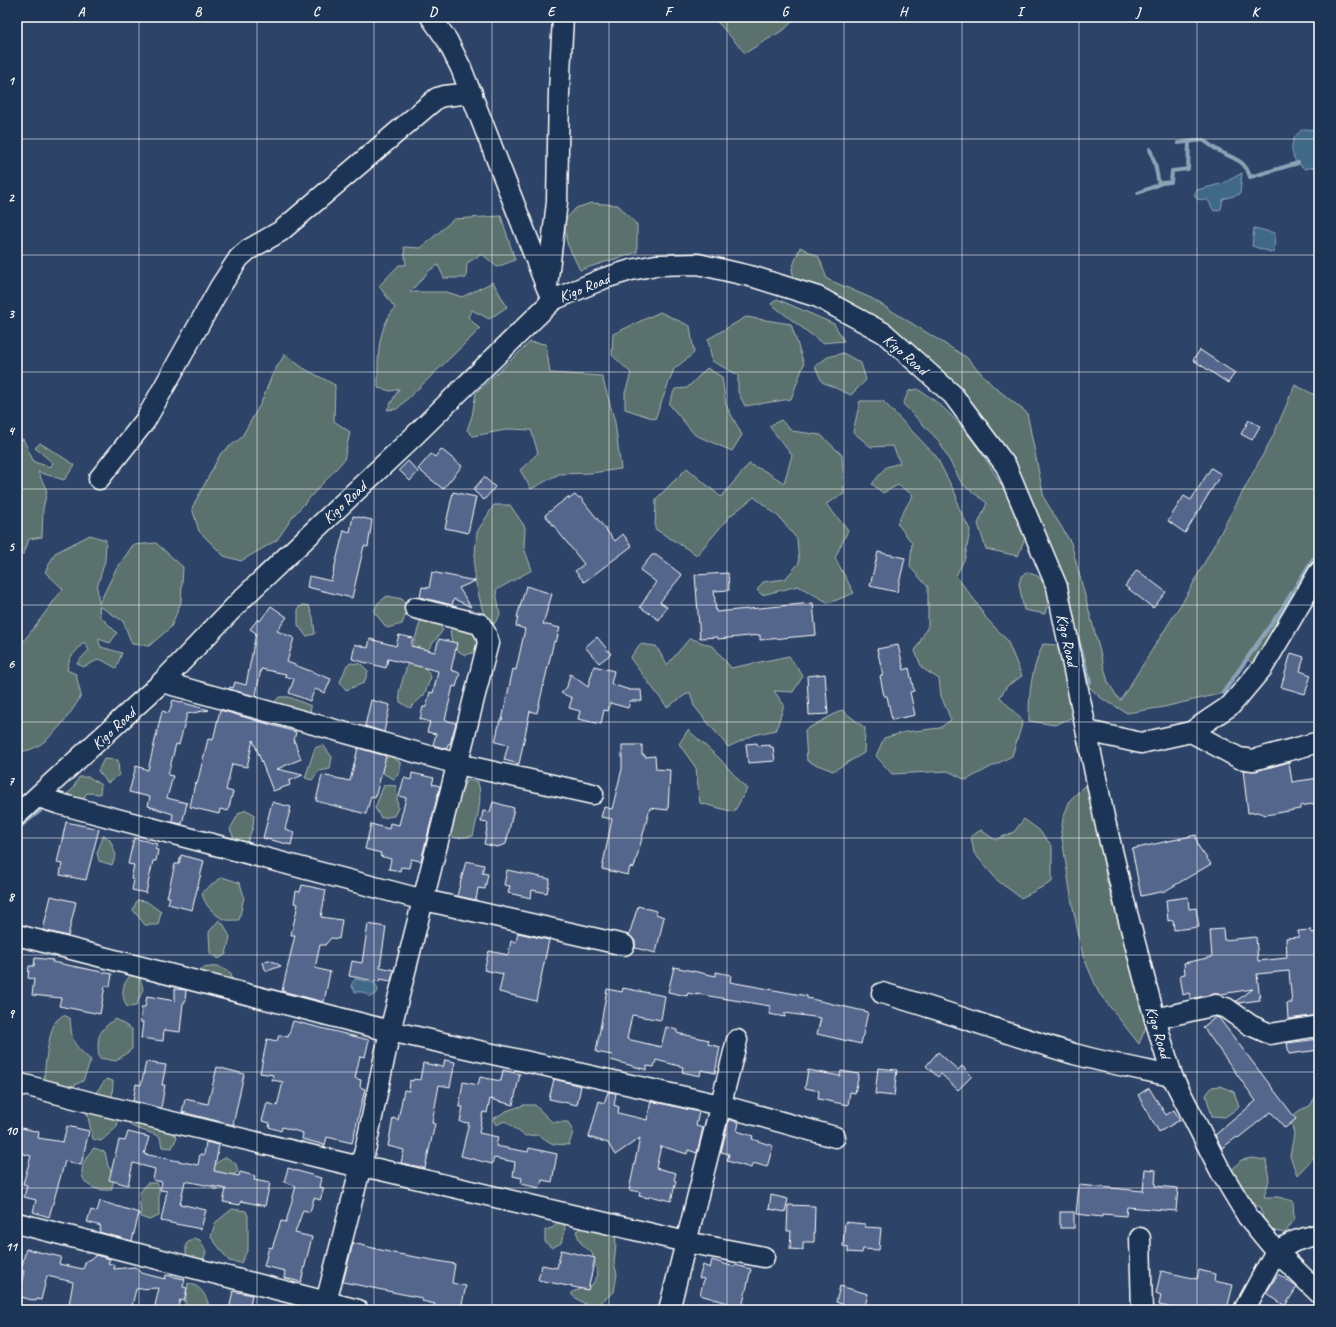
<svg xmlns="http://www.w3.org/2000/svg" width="1336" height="1327" viewBox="0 0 1336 1327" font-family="Caveat,sans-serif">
<rect width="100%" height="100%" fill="#2d4367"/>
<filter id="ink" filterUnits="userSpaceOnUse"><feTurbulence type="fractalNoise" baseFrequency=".025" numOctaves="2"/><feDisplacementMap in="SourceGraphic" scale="8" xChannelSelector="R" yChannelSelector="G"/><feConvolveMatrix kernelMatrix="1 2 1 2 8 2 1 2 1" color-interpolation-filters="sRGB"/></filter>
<g filter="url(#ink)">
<g fill="#5a716d" stroke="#acb8b6">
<polygon points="713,17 797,17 785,29 745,53"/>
<polygon points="591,203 618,205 637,225 637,252 580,270 567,243 564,221 576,208"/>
<path d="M501,216L515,260L497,267L482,254L467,263L466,278H444L438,265L430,270L410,292H447L462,297L493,282L507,307L489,319L472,310L468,317L480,329L397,409L387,410L399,389L391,391L378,388C378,361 376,330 395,308L379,286L399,265H406L404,247L421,248L454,219Z"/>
<polygon points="800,247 819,257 827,279 871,298 966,357 992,385 1027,413 1044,498 1071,543 1108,682 1120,701 1188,593 1273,436 1295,385 1319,397 1319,556 1255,665 1247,659 1223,693 1164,707 1127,713 1101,698 1087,685 1020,487 940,376 795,285 792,269"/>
<polygon points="777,299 834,324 844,341 822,343 771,304"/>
<polygon points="660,312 690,326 694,353 674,369 655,419 625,409 625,393 631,373 612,355 613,334"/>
<polygon points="746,317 791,324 804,364 791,399 745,406 738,392 738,375 712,361 708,339"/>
<polygon points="530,342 546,344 550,373 602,376 615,422 621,469 591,473 559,474 531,489 520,470 538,453 531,430 511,429 473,436 467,430 472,416 476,393"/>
<polygon points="843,353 861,363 866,380 851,395 822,382 815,366 828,357"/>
<polygon points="285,354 303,368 335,385 334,421 350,432 344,460 294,515 277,540 241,561 224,556 199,531 192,508 221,453 241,438 261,403 273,373"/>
<polygon points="707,368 722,377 726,405 742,435 732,451 695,435 669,404 675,389 687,388"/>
<path d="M917,389C968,417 1000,482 1027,532L1018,556L986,549L978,524L987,503L962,484L939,441L903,404L909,391Z"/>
<polygon points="860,401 883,401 936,456 956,495 958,506 970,530 965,558 956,576 976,602 986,618 1007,640 1022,676 1007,686 1000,697 1023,721 1012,756 966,780 948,771 892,774 876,756 884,738 905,732 940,728 951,720 941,696 939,679 922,668 915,651 928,626 928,587 910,567 912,543 897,523 913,495 898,485 883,493 872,484 886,467 900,463 893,446 871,447 853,432"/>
<polygon points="781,420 792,431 821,435 842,455 844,494 826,504 848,530 835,558 854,593 829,603 798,586 762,595 757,590 763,582 785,579 799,563 797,539 779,517 754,497 730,516 697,555 655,529 656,499 687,468 721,497 749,464 767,472 784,483 792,455 769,426"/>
<polygon points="23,439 34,462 50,467 53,463 35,448 40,443 75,465 64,480 38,472 47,491 43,509 42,537 29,539 24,554 17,553 17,441"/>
<polygon points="494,505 510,505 525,527 524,548 532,570 496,590 500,615 494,624 484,616 476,584 474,566 477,532"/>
<path d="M90,535L106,540L105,561L97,587L99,604L115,571L133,545L156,543L183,567L181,602L171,627L149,646L132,644L123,621L99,606L100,616L117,633L110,643L98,639L101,647L122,653L116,668L100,659L83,667L77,663L89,650L84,642L70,658L67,670L76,674L81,696C70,715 43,755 17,751V650L63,589L45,572L55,553Z"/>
<polygon points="1028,572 1039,577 1050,593 1045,614 1024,610 1019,584 1021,576"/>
<polygon points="387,596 402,599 408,608 402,624 387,628 374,612 378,603"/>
<polygon points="303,605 309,606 313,617 315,634 306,636 298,625 298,608"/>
<polygon points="421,619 436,620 443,630 426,652 423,665 431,677 424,695 410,708 400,702 399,692"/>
<polygon points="456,626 480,634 480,651 465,655 453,648 450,631"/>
<polygon points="690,638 714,647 731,668 789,656 803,676 793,692 774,691 784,705 776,730 754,735 728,747 694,706 690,692 667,707 630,658 640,644 656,646 667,665"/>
<path d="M1043,644L1056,645L1071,676L1073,717L1055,725L1029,721C1029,689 1031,673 1043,644Z"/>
<polygon points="351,663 361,664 368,671 364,683 346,690 340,682 347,665"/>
<polygon points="279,697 289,697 311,706 310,715 272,705"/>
<polygon points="842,710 865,728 864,753 833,771 807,761 805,730"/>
<polygon points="688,730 718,757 747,789 734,812 700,803 696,768 679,744"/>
<polygon points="323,745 332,757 330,769 319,771 312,780 305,778 315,748"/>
<polygon points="390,756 400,762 400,772 394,779 384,774 380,762"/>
<polygon points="104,759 118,760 119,775 108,783 98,771"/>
<polygon points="79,777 89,777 101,785 100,794 87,793 83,799 70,801 67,794 72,790"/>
<path d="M467,780L478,782C483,800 477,818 473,836L456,838L445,832L461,790Z"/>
<polygon points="1087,783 1112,816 1102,852 1106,878 1140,1000 1146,1027 1139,1044 1099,993 1083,956 1072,903 1061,832 1063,819 1070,800"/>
<polygon points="384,785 396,786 398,808 394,816 381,818 375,808"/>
<polygon points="246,810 254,814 253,827 246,845 236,843 230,829 239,813"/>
<polygon points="1024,819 1039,830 1052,846 1052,882 1021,898 998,881 974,853 971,836 981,830 995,840 1014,832"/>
<polygon points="104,835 110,840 116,855 112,865 99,861 97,853"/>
<path d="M222,877L240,883L244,897L239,920C234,920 227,921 223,919C213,914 203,903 202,892Z"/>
<polygon points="137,900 146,901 161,912 158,925 145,925 133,910"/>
<polygon points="219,920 224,925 230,937 226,954 219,959 210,953 209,932"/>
<polygon points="218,966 231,973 233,987 195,974 203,968"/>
<path d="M131,975L140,978L143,989L136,1006L127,1007C121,995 121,985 131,975Z"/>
<path d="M63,1015L70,1018C72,1041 72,1044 91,1060L83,1081L68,1088L44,1082C44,1070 49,1030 56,1021C58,1019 61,1017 63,1015Z"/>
<path d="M115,1019L132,1029V1049L116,1061L99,1058C97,1037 97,1032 115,1019Z"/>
<polygon points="106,1079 113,1081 112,1098 118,1119 117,1127 101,1141 93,1139 87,1113 95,1094"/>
<polygon points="1220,1086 1234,1092 1239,1107 1225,1117 1212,1116 1206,1095 1212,1087"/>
<polygon points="1319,1090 1319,1152 1297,1175 1290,1156 1294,1134 1290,1118 1300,1110 1310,1106"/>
<polygon points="524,1105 535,1105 552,1122 568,1122 573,1132 569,1145 553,1144 538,1135 525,1136 505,1121 496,1125 493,1119 506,1111"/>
<path d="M130,1121L164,1126L177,1137L172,1148L162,1147L160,1137C152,1132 134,1129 129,1124Z"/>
<path d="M94,1148L105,1152L108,1166L115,1177L111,1190C80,1192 73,1169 94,1148Z"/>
<path d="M226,1157L236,1164L238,1172L227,1178L218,1190L213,1189C212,1170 207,1168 226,1157Z"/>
<polygon points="1252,1158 1266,1160 1269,1180 1264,1197 1278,1197 1293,1201 1294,1220 1285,1233 1265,1229 1261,1207 1248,1203 1229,1173 1241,1160"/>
<polygon points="147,1183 157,1183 159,1187 159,1216 149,1220 141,1217 139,1194"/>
<polygon points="232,1209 246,1211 248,1216 248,1249 241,1263 229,1261 211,1237 215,1223"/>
<polygon points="559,1222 564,1223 565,1229 561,1243 552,1248 545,1242 545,1230 552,1228"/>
<path d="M586,1226L615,1233L616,1245L614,1263L617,1274L614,1292C594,1307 594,1312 572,1295V1292L592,1285L598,1275L592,1253L580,1242L576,1231Z"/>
<polygon points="194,1238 200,1240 206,1251 204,1259 194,1261 186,1256 186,1244"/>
<path d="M188,1283C202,1286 207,1297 210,1310H184Z"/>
</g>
<g fill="#406887" stroke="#8ca4b7">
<path d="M1304,129L1319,130V166L1305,169C1301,166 1295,162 1294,158C1289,146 1293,135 1304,129Z"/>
<polygon points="1242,173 1240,194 1223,199 1221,209 1214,211 1208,200 1197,199 1194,195 1197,190 1224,183"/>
<polygon points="1254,228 1275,233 1274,253 1252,246"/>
<polygon points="355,979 375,983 378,990 377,993 370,997 363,992 355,992 351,985"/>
</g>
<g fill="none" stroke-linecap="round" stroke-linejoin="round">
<g stroke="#8ca4b7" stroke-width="4">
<path d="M1178,143L1203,140C1208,143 1213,148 1219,151C1233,159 1245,159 1250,177L1298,163"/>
<polyline points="1150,149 1155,164 1159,184"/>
<polyline points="1138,193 1162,183 1171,182 1172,171 1188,169 1189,142"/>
<polyline points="1076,632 1090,682"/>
<polyline points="1223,693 1281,610 1313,559"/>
<polyline points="17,829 40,811"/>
</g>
</g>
<g fill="#55668d" stroke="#fff">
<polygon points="1200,350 1235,373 1228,383 1193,360"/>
<polygon points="1249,420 1260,426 1252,440 1241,434"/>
<polygon points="441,449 462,466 443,489 418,469 431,454 435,457"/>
<polygon points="408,461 418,472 410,481 399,470"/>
<polygon points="1211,468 1221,474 1185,533 1168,521 1184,496 1191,500"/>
<polygon points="484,477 495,487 484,500 473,490"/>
<polygon points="453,492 476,497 468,533 445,528"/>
<polygon points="575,495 578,498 580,497 615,541 623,534 632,546 584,582 575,571 584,564 545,515 568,497 569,499"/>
<polygon points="353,516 372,520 368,547 364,546 352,598 307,587 309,576 331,581 344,530 350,532"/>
<polygon points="878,552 905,558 897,592 870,586"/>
<polygon points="652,555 656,555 682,575 660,602 667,607 659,620 640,607 656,582 640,570"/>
<polygon points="1137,570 1166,592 1153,608 1125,586"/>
<polygon points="432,572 475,581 459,588 471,607 454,599 452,605 420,597 422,587 429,588"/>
<polygon points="728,573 729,590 714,591 716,612 813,603 816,635 760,640 760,635 718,639 717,637 700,638 695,575"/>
<polygon points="526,586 552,594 543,624 560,628 556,642 554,641 537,713 530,711 519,764 504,760 508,745 495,742 500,720 502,720 513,669 516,670 525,629 516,626 518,617 517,617"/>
<polygon points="271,606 287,617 277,631 294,638 287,662 331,679 325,693 315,689 310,701 289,693 294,679 285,676 286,674 261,669 256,695 258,697 229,689 230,687 233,688 235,682 246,685 256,633 250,629 258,619 260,621"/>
<polygon points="399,635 413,638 411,646 435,652 439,639 457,643 451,670 460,673 456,687 453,686 445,720 456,723 450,744 448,744 447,749 433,745 436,734 427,732 430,722 420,719 423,707 426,707 430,692 433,693 438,671 388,659 386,668 352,659 355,644 368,648 370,639 396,646"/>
<polygon points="597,637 611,654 599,663 585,647"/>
<polygon points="898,645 904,670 909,668 914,691 910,692 915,715 892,720 887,696 884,696 880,676 883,675 877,649"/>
<polygon points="1291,653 1304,657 1300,671 1311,675 1305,694 1281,687"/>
<polygon points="594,666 614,671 611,684 630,690 641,690 642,701 630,701 628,708 610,703 608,711 604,710 601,724 578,719 580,711 569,708 572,698 561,693 567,687 570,674 588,687"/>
<polygon points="825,674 828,714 809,715 807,676"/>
<polygon points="173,700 209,710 187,714 179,745 176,744 168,775 173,776 167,798 187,803 182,824 172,822 173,814 148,806 150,797 129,792 136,766 148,770 162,711 169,713"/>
<polygon points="371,700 390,705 384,732 365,726"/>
<polygon points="220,710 296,732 294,740 301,759 277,769 303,775 289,781 290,785 273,791 253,740 247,767 232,764 226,790 233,792 228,811 220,809 219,814 190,807 195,783 197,784 208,739 213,740"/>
<polygon points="757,743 758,746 770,745 770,747 773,747 775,761 748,763 746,744"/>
<polygon points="622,745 642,745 642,755 645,755 645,757 655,756 656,769 670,770 668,810 650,808 634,868 630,867 628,875 602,869 612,819 601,817 604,807 612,809 622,769"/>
<polygon points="358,748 386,756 375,798 371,796 366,814 316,801 322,775 350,781"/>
<polygon points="1289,762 1292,782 1319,778 1319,803 1300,806 1300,809 1266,815 1257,812 1248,813 1243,770 1256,771"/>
<polygon points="412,773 434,778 432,784 440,786 421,861 411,859 409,868 401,867 400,871 389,869 391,859 380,856 381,853 365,849 371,824 389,829 390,823 399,825 406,798 399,796 404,778 411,780"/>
<polygon points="272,802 291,807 285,829 294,832 291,845 263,838"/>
<polygon points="493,802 514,808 506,844 497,847 484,844 488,823 481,822 483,811 490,812"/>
<polygon points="66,822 99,829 86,880 60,875 62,864 57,863"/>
<polygon points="1196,835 1198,846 1211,864 1165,891 1141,896 1132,849"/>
<polygon points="134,838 157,844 155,849 158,850 156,861 153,861 146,893 132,890 134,880 131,879 134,865 128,864"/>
<polygon points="181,855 204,861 192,910 168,904 170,897 167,897 175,864 179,864"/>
<polygon points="466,861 484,865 482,873 488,874 485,889 478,888 476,900 457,896"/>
<polygon points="507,870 550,879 547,893 532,890 531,898 508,893 510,886 504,885"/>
<polygon points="302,885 326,890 321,917 342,920 339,939 331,938 325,945 320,945 315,968 330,972 324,1002 282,991 295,935 291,935 298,904 294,903 296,891 300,892"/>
<polygon points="51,896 76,902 68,936 43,930"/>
<polygon points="1188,897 1189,909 1196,908 1199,927 1174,930 1173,920 1168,921 1166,900"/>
<polygon points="638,906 656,911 656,914 664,917 656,953 635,948 635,941 629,935"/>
<polygon points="368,924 386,927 380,967 394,970 391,981 380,979 379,982 349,976 352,961 362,963"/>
<polygon points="1223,929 1224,940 1256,937 1258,961 1287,958 1286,938 1299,937 1298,931 1311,930 1311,933 1319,932 1319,947 1315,947 1319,977 1319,1015 1288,1019 1287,1003 1292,1003 1289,971 1257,974 1260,1000 1238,1003 1236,1001 1253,989 1221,994 1213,994 1191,999 1189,993 1183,995 1180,975 1185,974 1184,963 1212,957 1210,930"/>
<polygon points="518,933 549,940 536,1001 499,992 503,974 484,970 489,951 508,955 511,941 516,942"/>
<polygon points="35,958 53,960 52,962 112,974 110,987 105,986 100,1014 59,1006 61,998 32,995 34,979 28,978 29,966 34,966"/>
<polygon points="268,960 270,960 281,966 267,971 265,969 263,962"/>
<polygon points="674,967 716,976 716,972 731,975 730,982 807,996 807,998 868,1012 861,1044 817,1034 821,1018 785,1013 785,1017 769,1014 770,1006 697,994 697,995 688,993 687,996 668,992"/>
<polygon points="623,988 665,996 661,1020 632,1015 627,1039 661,1047 666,1027 677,1030 677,1033 709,1040 708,1044 720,1047 715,1073 701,1070 700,1076 682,1072 683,1067 656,1060 654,1067 647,1066 647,1070 611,1060 612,1055 596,1052 607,989 622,992"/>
<polygon points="175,989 186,990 185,1003 183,1003 180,1032 164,1030 163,1041 141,1038 143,1022 140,1022 142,1007 145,1007 147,996 175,1001"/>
<polygon points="1216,1017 1219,1018 1296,1119 1285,1128 1271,1112 1238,1138 1237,1137 1222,1148 1215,1135 1256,1101 1203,1027"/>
<polygon points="293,1021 369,1040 365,1057 360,1056 355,1078 361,1080 360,1087 365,1089 352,1143 327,1137 325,1145 302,1139 303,1133 282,1127 281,1131 269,1127 270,1123 262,1121 267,1103 277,1106 283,1082 272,1080 273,1075 260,1073 267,1039 277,1041 279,1035 288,1037"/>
<polygon points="1319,1039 1319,1050 1289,1054 1287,1043"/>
<polygon points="938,1052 958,1070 962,1066 972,1076 958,1090 941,1074 938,1077 926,1066"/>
<polygon points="445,1060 455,1062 450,1087 439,1085 432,1123 435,1124 425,1168 401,1163 404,1150 388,1146 393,1118 398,1120 404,1090 409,1091 410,1080 413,1081 414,1079 420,1080 423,1063 443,1067"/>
<polygon points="146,1062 166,1065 162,1085 165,1085 161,1108 133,1101 136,1084 141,1085"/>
<polygon points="217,1067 244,1074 233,1125 182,1112 185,1099 208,1104"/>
<polygon points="878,1068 897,1070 894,1096 875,1094"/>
<polygon points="503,1070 520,1074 513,1105 490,1099 487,1113 483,1112 479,1133 498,1137 496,1146 528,1152 529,1148 557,1154 552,1182 542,1180 540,1188 521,1184 522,1178 513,1176 515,1162 494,1158 492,1164 461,1156 469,1123 460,1122 463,1107 459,1107 463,1082 478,1085 480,1077 501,1081"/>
<polygon points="808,1070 840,1076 841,1071 859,1074 855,1093 850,1092 848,1105 818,1099 819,1091 805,1088"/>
<polygon points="554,1079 581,1086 577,1105 549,1099"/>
<polygon points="1149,1088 1166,1115 1174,1110 1180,1120 1159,1132 1138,1095"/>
<polygon points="608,1092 616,1093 614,1105 619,1107 618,1113 647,1120 651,1101 699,1112 696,1126 703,1128 697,1153 688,1150 687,1154 661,1146 656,1168 676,1173 674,1180 676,1181 671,1201 650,1196 649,1198 639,1196 640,1192 629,1190 640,1138 615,1155 608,1143 589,1137 599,1101 604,1103"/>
<polygon points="729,1119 739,1123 737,1131 753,1136 752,1139 773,1146 767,1167 753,1163 751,1168 727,1161 729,1154 721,1152"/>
<polygon points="67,1126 89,1131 81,1165 65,1161 49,1217 33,1212 36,1200 24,1197 27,1185 23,1184 31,1156 17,1152 17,1127 39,1132 38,1138 63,1142"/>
<polygon points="128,1132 149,1137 144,1154 198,1165 200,1154 204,1155 206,1142 219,1145 214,1171 239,1176 240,1172 255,1176 254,1180 270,1183 265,1206 241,1201 240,1205 223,1202 226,1189 185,1181 180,1204 206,1210 201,1229 161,1221 167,1191 160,1190 162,1182 153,1180 155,1169 133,1163 128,1185 109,1180 119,1140 125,1141"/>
<polygon points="288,1168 321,1178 319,1187 324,1188 320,1200 314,1198 310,1212 303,1210 295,1233 312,1237 301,1282 284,1278 285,1271 264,1266 269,1247 272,1248 281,1221 286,1222 296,1186 284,1182"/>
<polygon points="1145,1169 1156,1170 1155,1186 1178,1188 1176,1211 1127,1207 1126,1216 1102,1214 1102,1217 1076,1214 1079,1185 1143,1191"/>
<polygon points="771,1195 788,1199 785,1212 769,1209"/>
<polygon points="100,1201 139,1213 132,1241 99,1232 101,1226 87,1222 91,1210 97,1212"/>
<polygon points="788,1205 815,1206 814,1242 803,1242 803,1250 790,1249 791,1231 787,1231"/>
<rect x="1060" y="1212" width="14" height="16"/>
<polygon points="845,1222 865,1224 865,1227 881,1228 879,1250 863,1249 862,1253 848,1252 848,1247 843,1246"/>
<polygon points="353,1243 393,1253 455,1264 452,1283 466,1286 461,1308 450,1306 449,1310 447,1310 434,1307 435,1304 422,1301 422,1298 343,1282"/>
<polygon points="26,1249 61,1257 59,1264 83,1269 86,1261 94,1257 95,1255 110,1259 108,1263 115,1265 114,1269 135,1267 141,1273 165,1279 166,1275 185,1279 183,1287 187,1288 184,1301 180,1300 177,1310 154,1310 159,1288 136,1289 131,1310 68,1310 73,1282 47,1276 41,1300 37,1299 36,1301 21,1297 21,1295 19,1294 24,1271 21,1270"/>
<polygon points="561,1250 595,1258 588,1290 538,1280 542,1265 557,1268"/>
<polygon points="712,1260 734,1267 735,1265 751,1269 742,1307 700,1295 704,1279 699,1278 703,1265 710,1268"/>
<polygon points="1199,1270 1215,1274 1214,1281 1233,1285 1227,1309 1213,1305 1212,1310 1182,1310 1159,1305 1161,1295 1156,1293 1161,1271 1197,1279"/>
<polygon points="1278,1274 1297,1287 1285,1306 1266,1293"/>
<polygon points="840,1286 868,1294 864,1310 841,1310 842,1304 836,1302"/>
<polygon points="233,1291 252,1295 249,1310 229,1310"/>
</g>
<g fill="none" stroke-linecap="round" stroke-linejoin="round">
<g stroke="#fff" stroke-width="23">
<g id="minor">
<polyline points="431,17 447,40 461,68 547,288 553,300"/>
<polyline points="547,286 557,202 559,92 563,17"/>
<polyline points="99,479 145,421 220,287 239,258 248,250 281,231 437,98 444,96 472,93"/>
<polyline points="162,682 458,764 593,794"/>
<polyline points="1087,731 1141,743 1191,732 1231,705 1263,667 1319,572"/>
<polyline points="1191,732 1239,758 1253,760 1319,742"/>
<polyline points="39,797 60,804 424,900 624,945"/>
<polyline points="17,815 162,682 246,595 412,438 553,300 605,278 631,270 656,265 698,264 754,277 818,297 884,333 953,395 1006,466 1057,587 1104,817 1127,913 1155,1019 1172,1076 1221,1172 1248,1217 1276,1251 1319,1293"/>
<polyline points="17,935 390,1031 720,1105 835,1137"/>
<path d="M882,993C947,1011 1010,1035 1074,1054C1107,1063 1139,1069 1172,1076"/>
<polyline points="1155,1019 1216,1005 1226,1008 1250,1025 1270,1034 1319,1026"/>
<polyline points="17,1083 97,1104 360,1167 377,1169 686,1242 764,1257"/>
<polyline points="17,1223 358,1310"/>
<polyline points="1140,1238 1142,1310"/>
<polyline points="324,1310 366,1146 390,1031 488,643 486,634 480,624 415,608"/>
<polyline points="669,1310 737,1040"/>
<polyline points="1244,1310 1276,1251 1295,1241 1319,1234"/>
</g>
</g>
<use href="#minor" stroke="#1d3557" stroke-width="20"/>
</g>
</g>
<path fill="none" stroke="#fff" stroke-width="1" stroke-opacity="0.55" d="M139,17V1310M257,17V1310M374,17V1310M492,17V1310M609,17V1310M727,17V1310M844,17V1310M962,17V1310M1079,17V1310M1197,17V1310M17,139H1319M17,255H1319M17,372H1319M17,489H1319M17,605H1319M17,722H1319M17,838H1319M17,955H1319M17,1072H1319M17,1188H1319"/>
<g text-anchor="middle" stroke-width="3" stroke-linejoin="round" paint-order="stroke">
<g font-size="16" fill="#fff" stroke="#1d3557">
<text transform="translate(584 287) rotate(-22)" y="6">Kigo Road</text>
<text transform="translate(906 354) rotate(41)" y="6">Kigo Road</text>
<text transform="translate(344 502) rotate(-43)" y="6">Kigo Road</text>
<text transform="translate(1068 640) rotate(78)" y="6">Kigo Road</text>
<text transform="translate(113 728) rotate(-43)" y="6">Kigo Road</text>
<text transform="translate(1159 1032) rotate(73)" y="6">Kigo Road</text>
</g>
</g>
<rect width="1336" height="1327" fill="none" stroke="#1d3557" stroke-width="44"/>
<rect x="22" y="22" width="1292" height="1283" fill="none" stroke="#fff" stroke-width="1.5"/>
<g font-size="13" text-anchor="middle" font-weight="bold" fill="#fff">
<text x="81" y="16">A</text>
<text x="198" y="16">B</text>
<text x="316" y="16">C</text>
<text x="433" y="16">D</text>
<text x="551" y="16">E</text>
<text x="668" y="16">F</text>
<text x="785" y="16">G</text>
<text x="903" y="16">H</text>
<text x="1020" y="16">I</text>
<text x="1138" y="16">J</text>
<text x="1255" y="16">K</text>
<text x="11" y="85">1</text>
<text x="11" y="202">2</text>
<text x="11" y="318">3</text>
<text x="11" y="435">4</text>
<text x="11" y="551">5</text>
<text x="11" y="668">6</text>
<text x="11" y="785">7</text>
<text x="11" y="901">8</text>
<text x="11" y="1018">9</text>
<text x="11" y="1135">10</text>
<text x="11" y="1251">11</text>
</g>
</svg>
